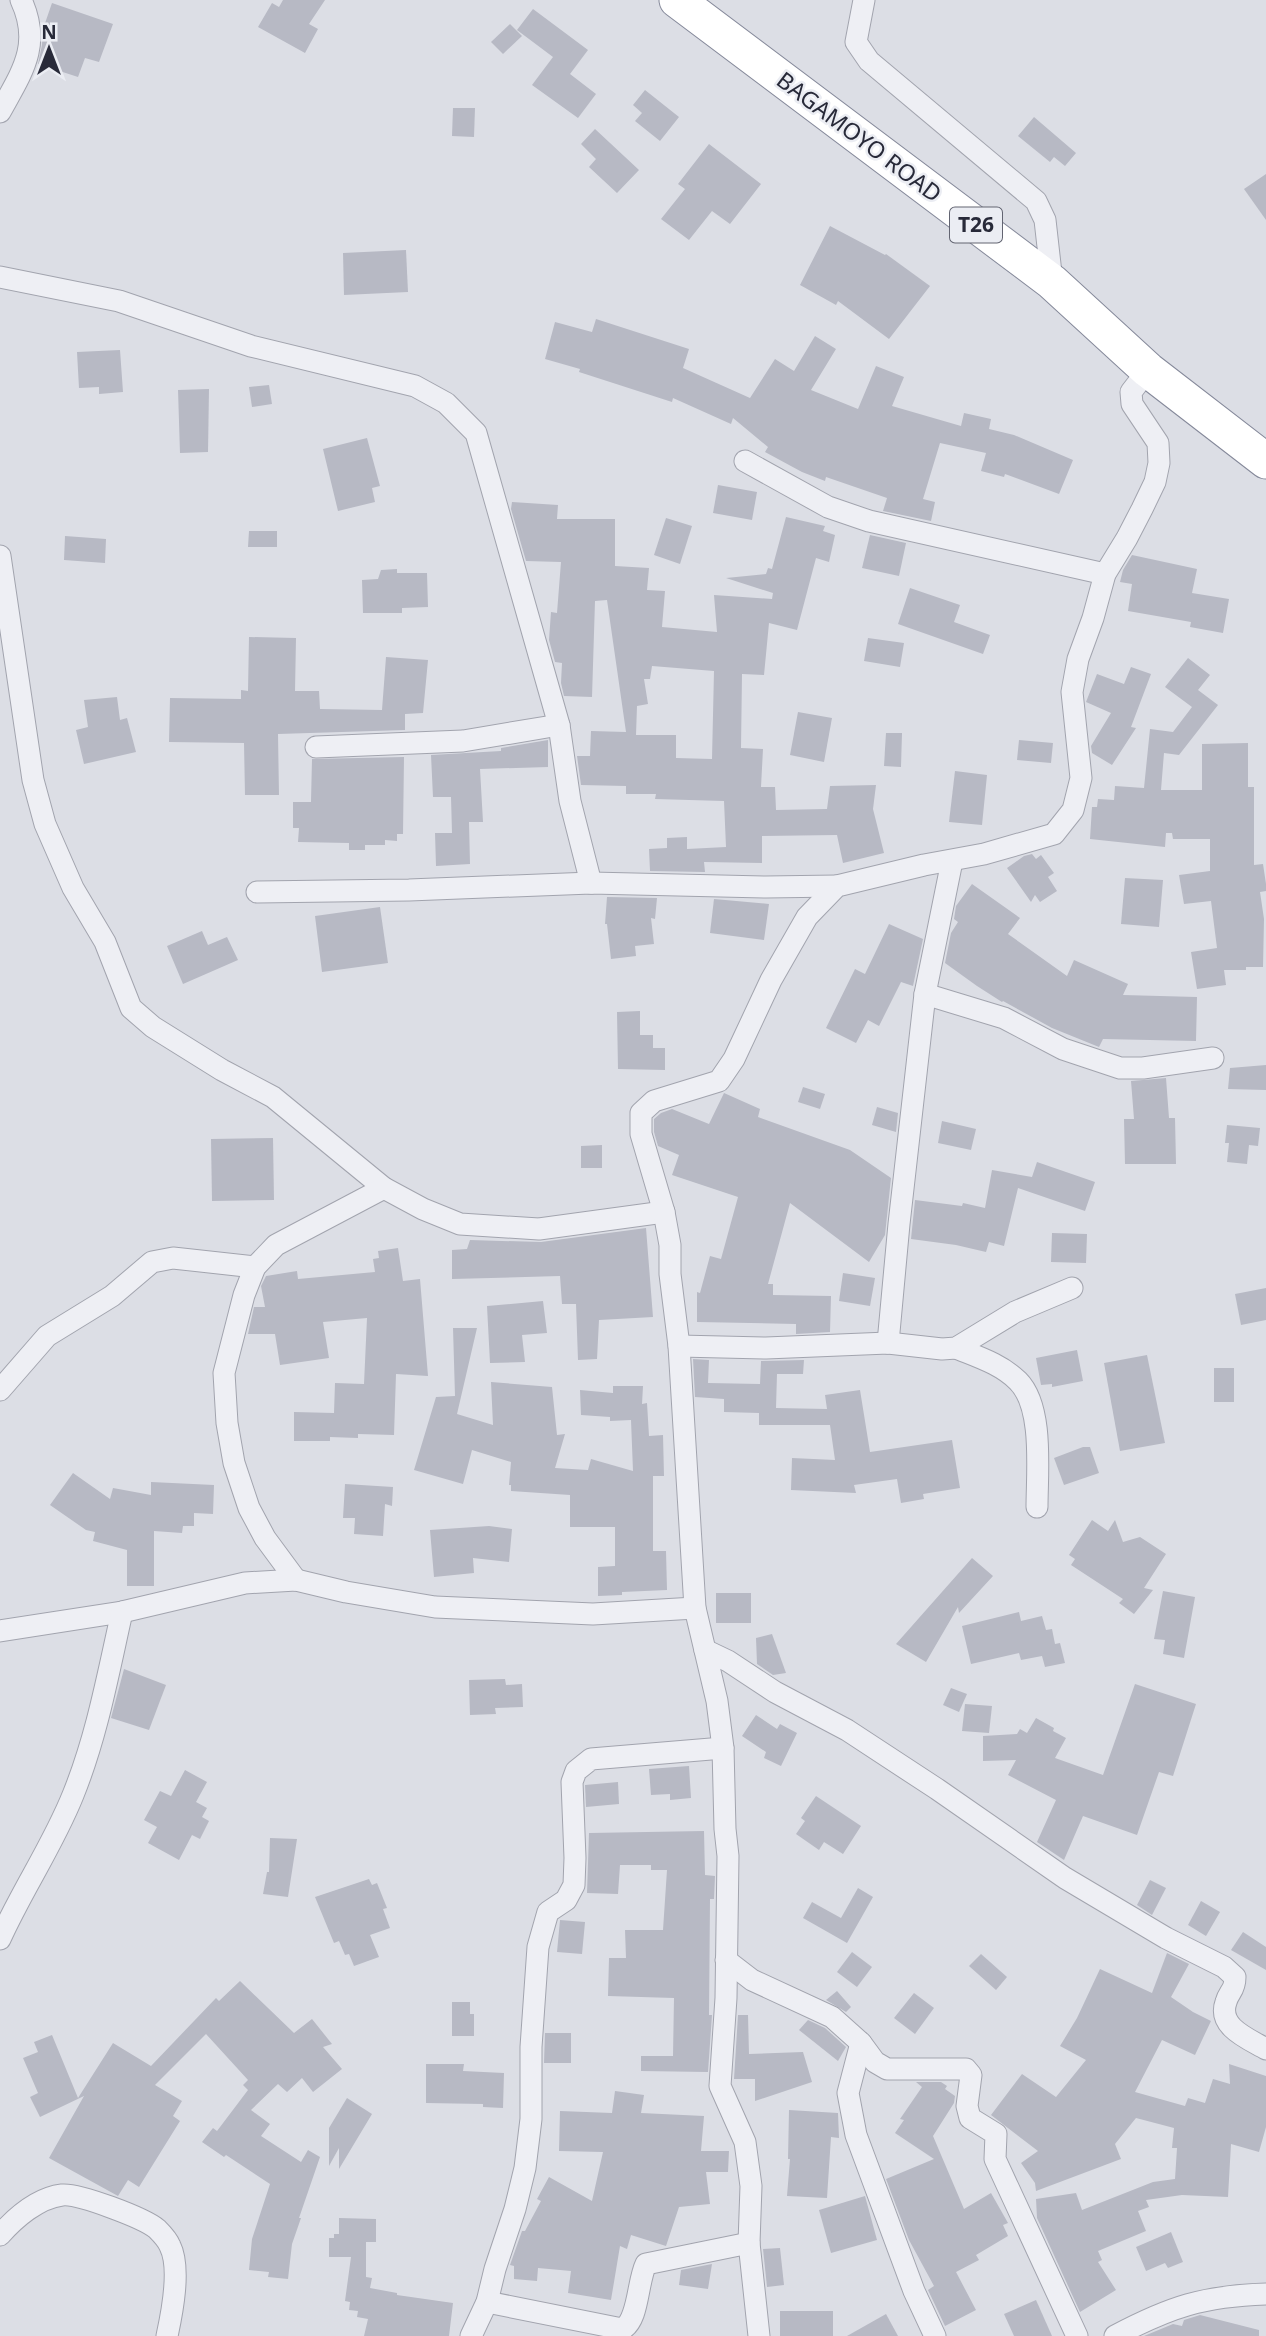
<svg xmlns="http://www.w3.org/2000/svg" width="1266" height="2336" viewBox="0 0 1266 2336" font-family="'Noto Sans',sans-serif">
<rect width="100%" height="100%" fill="#dcdee5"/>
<g fill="#b7b9c4" fill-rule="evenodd">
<polygon points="283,0 325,0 309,24 318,29 305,53 258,27 272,3 279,7"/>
<polygon points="52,3 113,24 99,62 85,58 78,77 38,64 42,45 43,29"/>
<polygon points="533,9 588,50 570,74 596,94 578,118 532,85 553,57 517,30"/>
<polygon points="510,24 522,36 503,54 491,42"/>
<polygon points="645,90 679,117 660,141 635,121 642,113 633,105"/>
<polygon points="453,108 475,108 474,137 452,136"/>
<polygon points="1034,117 1076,153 1065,166 1054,157 1050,162 1018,136"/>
<polygon points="595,129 639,170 617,193 589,167 596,159 581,144"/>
<polygon points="709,144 761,184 730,224 712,211 689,240 661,219 685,189 678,184"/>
<polygon points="1266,174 1266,220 1244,189"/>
<polygon points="830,226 885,255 886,254 930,286 889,339 838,301 836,305 800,285"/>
<polygon points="406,250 408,292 344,295 343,253"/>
<polygon points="596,319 689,349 683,368 750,398 775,359 794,371 815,336 836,349 811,390 858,409 876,366 904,377 892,406 961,426 964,413 991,419 989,429 1014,435 1073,460 1059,494 1005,474 1004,477 981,471 986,453 940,443 923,499 935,502 931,521 883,511 887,498 826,477 825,481 802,472 765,452 768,447 733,418 731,424 673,398 672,402 579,372 580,369 545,359 555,322 592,332"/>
<polygon points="120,350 123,392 99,394 99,387 79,388 77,352"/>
<polygon points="269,385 272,404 252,407 249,387"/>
<polygon points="209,389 208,452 180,453 178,390"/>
<polygon points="367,438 380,486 372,488 375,502 338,511 323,449"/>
<polygon points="718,485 757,492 752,520 713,513"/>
<path d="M512,502L558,505L557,519H615V566L649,568L647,590L665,591L662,627L717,632L714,595L772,599L773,593L726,578L766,574L768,568L772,569L786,517L825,526L823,531L835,535L829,562L816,558L797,630L769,623L764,675L742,674L741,748L763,749L761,787H775L776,810L827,809L830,786L876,785L873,809L884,853L843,863L837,835L762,836V863L704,862L705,872L650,871L649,849L667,848V838L687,837V849L726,847L724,801L655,799L656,794H626V786L581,785L577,756H590L591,731L626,732L607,600L595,601L592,697L564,696L561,683L562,663L555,662L549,640L551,612L557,613L561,562L526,561L511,509ZM652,666L714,671L712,759L676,758V735H636L637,706L648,704L644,679H650Z"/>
<polygon points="666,518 692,526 680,564 654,555"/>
<polygon points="249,531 277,531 277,547 248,547"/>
<polygon points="870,535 906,543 899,576 862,568"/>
<polygon points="65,536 106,539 105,563 64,560"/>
<polygon points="1132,555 1197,569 1192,593 1229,599 1223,633 1190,627 1191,622 1128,611 1132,584 1120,582 1123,570"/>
<polygon points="397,569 397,573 427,573 428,607 402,608 402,613 363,613 362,580 378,579 381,570"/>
<polygon points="910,588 960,605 954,622 990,635 983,654 898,624"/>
<polygon points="249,637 296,638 295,691 319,691 320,709 382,710 386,657 428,660 423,713 405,714 405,730 278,734 279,795 245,795 244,743 169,742 170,698 241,699 241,690 248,691"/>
<polygon points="868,638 904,643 900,667 864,661"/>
<polygon points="1188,658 1210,675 1198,690 1218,705 1179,755 1164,753 1161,790 1202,790 1202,744 1248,743 1248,787 1254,787 1254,865 1263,864 1266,884 1266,891 1260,892 1264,919 1263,967 1246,967 1246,970 1224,970 1226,985 1197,989 1191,952 1217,948 1211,901 1184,904 1179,875 1210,871 1210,839 1173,839 1172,833 1166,833 1165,847 1090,839 1092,807 1097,807 1098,799 1114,800 1115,786 1144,788 1150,729 1173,732 1192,707 1165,687"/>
<polygon points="1131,667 1151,674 1131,727 1136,728 1112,765 1092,753 1091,746 1111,713 1086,702 1097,674 1124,684"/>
<polygon points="117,697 120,720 127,718 136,752 84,764 76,730 88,727 84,700"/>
<polygon points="798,712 832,718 824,762 790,755"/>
<polygon points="886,733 902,733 901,767 884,766"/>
<polygon points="548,740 548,767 480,769 483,822 469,822 470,864 436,866 435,833 452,833 451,797 433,797 431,755 501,751 501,748"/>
<polygon points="1019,740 1053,743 1051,763 1017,760"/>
<polygon points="404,757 403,834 397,834 397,841 385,840 385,845 365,845 365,850 349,850 349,843 298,842 299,828 293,828 293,802 311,802 312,759"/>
<polygon points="955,771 987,775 982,825 949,822"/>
<polygon points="1032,854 1036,859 1041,855 1054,873 1048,877 1057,891 1040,902 1035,895 1031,902 1007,868 1024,856"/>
<polygon points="1125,878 1163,880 1159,927 1121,924"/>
<polygon points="972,884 1020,918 1008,934 1067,976 1074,960 1128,984 1123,995 1197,997 1196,1041 1103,1039 1099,1047 1052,1028 1003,1001 1002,1002 977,986 945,963 951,933 958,922 954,919 956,906"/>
<polygon points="607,897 657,898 655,919 651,918 654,944 635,946 636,956 611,959 607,924 605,924"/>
<polygon points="714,899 769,904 764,940 710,933"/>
<polygon points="380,907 388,963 322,972 315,916"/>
<polygon points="889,924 923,939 913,986 901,982 879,1026 868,1020 856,1043 826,1028 855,969 865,974"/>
<polygon points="202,931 208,945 227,937 238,960 183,984 167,946"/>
<polygon points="640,1011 640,1035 653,1035 653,1048 665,1048 665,1070 618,1069 617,1012"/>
<polygon points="1266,1065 1266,1090 1228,1089 1230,1068"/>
<polygon points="1166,1078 1169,1118 1175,1118 1176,1164 1125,1164 1124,1119 1134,1119 1131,1081"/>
<polygon points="803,1087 825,1094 820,1109 798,1102"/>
<polygon points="724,1093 760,1109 758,1117 850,1150 891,1178 885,1235 869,1262 790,1203 768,1284 773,1284 773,1295 831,1296 830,1332 796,1334 796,1324 697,1322 697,1292 700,1293 710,1256 721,1259 738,1197 672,1175 679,1155 658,1146 654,1132 654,1119 661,1113 672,1109 709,1124"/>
<polygon points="877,1107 898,1113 896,1132 872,1125"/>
<polygon points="942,1121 976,1129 971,1150 938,1143"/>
<polygon points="1227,1125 1260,1128 1258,1146 1249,1145 1247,1164 1227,1162 1229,1143 1225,1143"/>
<polygon points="273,1138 274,1200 212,1201 211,1139"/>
<polygon points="602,1145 602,1168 581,1168 581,1146"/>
<polygon points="1037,1162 1095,1182 1085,1211 1018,1188 1004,1246 989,1242 986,1252 956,1245 911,1239 915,1200 962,1206 963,1203 985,1208 992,1170 1032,1177"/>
<polygon points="646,1228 653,1317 599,1320 597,1359 578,1360 576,1304 562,1304 560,1276 452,1279 452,1250 467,1249 470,1240 541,1242"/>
<polygon points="1052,1233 1087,1234 1086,1263 1051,1262"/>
<polygon points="398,1248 403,1281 420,1279 428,1376 396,1374 394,1435 358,1434 358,1438 330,1437 330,1441 294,1441 294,1412 334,1413 335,1383 364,1384 367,1318 323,1322 329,1358 280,1365 275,1334 248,1334 254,1307 265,1307 261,1286 266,1276 297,1271 298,1279 375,1272 373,1259 379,1258 378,1251"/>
<polygon points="843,1273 875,1278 870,1306 839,1301"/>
<polygon points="1266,1288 1266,1320 1241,1325 1235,1294"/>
<polygon points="543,1301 547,1333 522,1335 525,1362 490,1363 487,1306"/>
<polygon points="453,1328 477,1328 457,1414 493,1425 491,1382 552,1387 557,1435 565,1434 555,1468 588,1470 591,1459 633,1471 631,1420 610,1421 610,1417 581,1415 580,1390 613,1393 613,1386 643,1386 642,1404 647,1403 649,1436 663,1435 664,1476 653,1476 653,1551 666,1551 667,1590 622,1592 622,1595 598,1596 598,1567 615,1566 615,1527 570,1527 570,1495 511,1491 511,1485 509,1485 511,1462 472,1450 463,1484 414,1470 436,1397 455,1396"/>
<polygon points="1077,1350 1083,1381 1052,1387 1052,1384 1041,1385 1036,1358"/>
<polygon points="1147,1355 1165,1443 1120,1451 1104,1363"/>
<polygon points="693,1359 709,1360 708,1383 760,1384 761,1361 804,1360 803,1374 777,1374 776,1408 827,1409 825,1395 860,1390 870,1452 952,1440 960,1488 923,1494 924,1499 901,1503 897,1479 854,1485 856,1493 791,1490 792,1458 835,1460 830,1425 759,1425 759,1413 724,1412 724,1399 695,1397"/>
<rect x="1214" y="1368" width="20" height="34"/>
<polygon points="1083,1447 1090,1447 1099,1473 1064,1485 1054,1458"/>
<polygon points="73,1473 110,1499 113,1488 151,1495 151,1482 214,1485 213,1514 194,1513 194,1526 183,1526 182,1533 154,1531 154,1586 127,1586 127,1550 93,1541 95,1532 86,1530 50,1505"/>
<polygon points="345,1484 393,1487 392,1506 385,1504 383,1536 354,1534 355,1518 343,1518"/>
<polygon points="1092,1520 1108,1531 1115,1520 1123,1542 1140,1537 1166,1554 1144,1588 1153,1590 1134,1614 1119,1603 1123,1599 1071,1565 1075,1559 1069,1555"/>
<polygon points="489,1526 512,1529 509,1562 473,1558 474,1573 434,1577 430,1530"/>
<polygon points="972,1558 993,1576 959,1613 958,1607 926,1662 896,1644"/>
<polygon points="1163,1591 1195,1597 1184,1658 1163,1654 1165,1640 1154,1639"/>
<rect x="716" y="1593" width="35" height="30"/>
<polygon points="1019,1612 1021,1621 1042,1616 1046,1630 1052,1629 1055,1644 1060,1643 1065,1663 1045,1667 1042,1656 1021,1660 1019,1653 971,1664 962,1626"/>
<polygon points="772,1634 786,1673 773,1675 757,1664 756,1638"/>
<polygon points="124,1669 166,1685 149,1730 111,1718"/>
<polygon points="505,1679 506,1685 522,1684 523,1707 495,1708 496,1714 470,1715 469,1680"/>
<polygon points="1135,1684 1196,1704 1173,1776 1159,1772 1137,1835 1083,1816 1064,1860 1037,1842 1056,1800 1008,1775 1016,1760 983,1761 983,1736 1017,1734 1020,1729 1027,1733 1036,1718 1054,1728 1053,1731 1066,1738 1055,1758 1103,1775"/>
<polygon points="951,1688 967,1694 959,1712 943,1705"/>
<polygon points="965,1704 992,1706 989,1733 962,1731"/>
<polygon points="756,1715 777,1729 780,1724 797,1733 781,1766 764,1758 766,1752 742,1736"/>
<polygon points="689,1766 691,1798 670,1800 670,1794 651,1795 649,1769"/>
<polygon points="185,1770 207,1782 196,1802 207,1808 202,1817 209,1821 200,1839 192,1835 179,1860 148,1843 157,1827 144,1820 160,1791 171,1796"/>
<polygon points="618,1782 619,1804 586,1807 585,1785"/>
<polygon points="816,1796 861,1826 843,1854 824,1842 819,1850 796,1834 805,1821 801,1818"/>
<polygon points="704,1831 705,1875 715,1876 714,1899 710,1899 709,2015 712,2015 708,2072 641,2071 641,2056 673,2056 674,1998 608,1996 609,1958 626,1958 625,1930 663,1930 667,1870 651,1870 651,1865 620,1865 618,1894 587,1893 589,1833"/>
<polygon points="270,1838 297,1839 288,1897 263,1894 267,1872 269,1872"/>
<polygon points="369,1879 372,1885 377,1883 387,1908 383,1909 390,1928 370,1935 379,1957 354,1966 349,1954 345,1955 339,1941 334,1943 315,1897"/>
<polygon points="1150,1880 1166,1888 1152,1915 1137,1905"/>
<polygon points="858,1888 873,1897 847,1943 803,1918 812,1902 841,1918"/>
<polygon points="1201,1901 1220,1912 1206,1936 1188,1925"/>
<polygon points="560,1920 585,1922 582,1954 557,1952"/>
<polygon points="1243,1932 1266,1947 1266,1970 1231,1950"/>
<polygon points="852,1952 872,1967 857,1987 837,1972"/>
<polygon points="1167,1953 1189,1964 1171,1997 1193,2012 1211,2021 1195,2055 1162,2040 1135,2092 1185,2106 1188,2098 1205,2103 1213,2079 1230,2084 1229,2064 1266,2076 1266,2127 1259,2152 1231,2144 1228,2197 1182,2195 1146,2200 1149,2207 1138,2211 1146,2231 1098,2251 1102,2260 1098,2262 1116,2290 1080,2312 1037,2218 1036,2199 1076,2193 1082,2210 1153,2182 1175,2179 1177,2148 1172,2148 1174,2128 1136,2118 1115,2144 1121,2159 1036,2191 1035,2183 1021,2163 1038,2151 991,2115 1022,2074 1056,2097 1086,2060 1060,2046 1077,2018 1100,1969 1152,1993"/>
<polygon points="981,1954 1007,1977 996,1990 969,1966"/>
<polygon points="240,1981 294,2033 312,2019 332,2044 323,2047 342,2069 313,2092 302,2078 287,2092 278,2084 251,2110 270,2124 261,2136 301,2162 308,2150 320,2157 299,2218 301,2218 292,2244 288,2279 268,2277 269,2272 249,2270 252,2239 270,2184 226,2155 224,2157 202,2142 213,2128 217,2131 248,2090 243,2085 248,2080 206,2034 155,2085 182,2101 173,2116 180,2121 139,2187 128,2180 118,2196 49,2158 84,2096 40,2117 30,2097 38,2093 23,2058 38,2052 34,2042 52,2035 78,2098 113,2043 151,2066 216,1998 219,2001"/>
<polygon points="837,1991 851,2007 846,2012 826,2000"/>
<polygon points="914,1993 934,2008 915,2034 894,2018"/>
<polygon points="452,2002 470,2002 470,2014 474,2014 474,2036 452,2036"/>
<polygon points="738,2015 748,2015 749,2054 803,2052 812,2082 755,2101 755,2079 734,2079"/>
<polygon points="808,2020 825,2028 846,2047 838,2061 799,2030"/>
<polygon points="545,2033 571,2033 571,2063 544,2063"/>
<polygon points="426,2064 464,2064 463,2071 504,2073 503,2108 483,2107 483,2104 426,2103"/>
<polygon points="916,2082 941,2082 947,2086 945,2089 955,2096 954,2103 933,2136 964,2209 991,2193 1008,2223 1003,2225 1008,2236 976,2255 979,2260 956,2272 976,2310 945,2326 928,2290 934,2286 909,2240 886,2179 934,2159 895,2133 904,2120 900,2119 922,2087"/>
<polygon points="615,2091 644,2095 641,2113 704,2116 701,2151 729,2151 728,2172 706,2172 710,2204 679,2207 666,2246 631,2235 627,2249 620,2246 611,2300 568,2293 571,2271 538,2268 537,2281 514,2279 514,2266 510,2265 522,2231 525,2231 541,2201 537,2199 549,2177 592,2201 603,2152 559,2151 560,2111 612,2113"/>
<polygon points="347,2098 372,2114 339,2169 339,2148 329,2166 329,2128"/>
<polygon points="789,2110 838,2113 839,2138 831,2137 827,2198 787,2196 790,2159 788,2159"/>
<polygon points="865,2196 877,2240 831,2253 819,2210"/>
<polygon points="339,2218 376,2219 376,2242 366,2242 366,2277 372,2278 370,2288 397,2293 397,2295 453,2303 449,2336 364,2336 368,2319 357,2317 358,2311 349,2310 350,2302 345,2301 351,2257 329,2257 329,2238 334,2238 334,2234 339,2234"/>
<polygon points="1171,2232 1183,2262 1168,2268 1165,2263 1146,2271 1136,2247"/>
<polygon points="780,2248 784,2285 767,2287 763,2249"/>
<polygon points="712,2264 708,2289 679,2285 681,2270"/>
<polygon points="1036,2300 1052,2336 1014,2336 1004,2314"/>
<rect x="780" y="2311" width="53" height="25"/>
<polygon points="886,2314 898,2336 847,2336"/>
<polygon points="1200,2315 1259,2330 1259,2336 1144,2336 1173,2324 1182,2326 1184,2320"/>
</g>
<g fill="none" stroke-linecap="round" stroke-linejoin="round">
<g stroke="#a2a4ae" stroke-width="23">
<g id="minor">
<polyline points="864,0 856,42 869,61 1036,201 1045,220 1052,282"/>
<path d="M0,112C22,72 42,45 21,0"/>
<polyline points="0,277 119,301 251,346 415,386 446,403 476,433 559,725 570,801 591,883"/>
<polyline points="745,461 828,507 869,521 1105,574"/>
<polyline points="0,556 33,780 45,824 73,888 105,942 131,1008 153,1027 222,1070 273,1097 384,1188 423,1209 460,1224 539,1229 664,1212"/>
<polyline points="316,747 463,741 559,725"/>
<polyline points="257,892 409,890 591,883 766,887 837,886"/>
<polyline points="925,994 1004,1018 1063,1049 1120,1068 1143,1068 1213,1058"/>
<polyline points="888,1343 899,1224 925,994 952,861"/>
<polyline points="679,1346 766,1348 888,1343 942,1349 956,1348 1015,1312 1072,1288"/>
<path d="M956,1348C978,1357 1001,1364 1018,1381C1044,1407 1037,1472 1037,1507"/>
<polyline points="0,1390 47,1336 112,1296 152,1262 173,1258 255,1267"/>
<polyline points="296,1580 265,1538 249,1508 234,1463 227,1423 224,1373 244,1295 255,1267 276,1245 384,1188"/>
<polyline points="0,1631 122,1612 245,1583 296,1580 346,1592 435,1607 593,1614 695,1608"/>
<path d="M705,1650L728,1661L775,1692L847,1730L937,1789L1065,1878L1166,1938L1224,1967L1235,1977C1235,1991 1229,1991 1226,2002C1217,2027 1249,2039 1266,2049"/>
<path d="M0,1939C22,1890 53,1845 73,1795C97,1736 108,1674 122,1612"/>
<polyline points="726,1960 752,1980 832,2017 861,2043 875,2062 887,2069 966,2069 971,2075 967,2106 970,2118 996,2134 995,2159 1077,2336"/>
<polyline points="861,2043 848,2093 856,2135 914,2291 935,2336"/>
<path d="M0,2235C15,2218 38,2198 62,2195C78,2193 144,2218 157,2229C161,2233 168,2241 170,2246C181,2268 172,2313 167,2336"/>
<path d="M487,2302L622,2329C639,2321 637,2282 646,2264L749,2243"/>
<polyline points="471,2336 487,2302 495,2269 515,2209 525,2168 531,2119 531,2047 538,1947 548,1912 566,1900 574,1885 575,1858 572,1782 576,1771 591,1759 723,1748"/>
<polyline points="759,2336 749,2243 751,2186 745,2142 720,2086 726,1998 728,1856 725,1829 723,1748 717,1701 695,1608 679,1346 670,1274 670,1245 664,1212 641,1134 641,1113 654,1101 719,1081 734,1059 771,980 807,917 837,886 924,865 984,854 1054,834 1073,810 1081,778 1072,692 1078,659 1093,618 1105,574 1127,538 1142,509 1155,482 1159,463 1158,443 1132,404 1131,392 1148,370"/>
<path d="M1115,2336C1170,2307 1203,2296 1266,2294"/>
</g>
</g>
<g stroke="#85899a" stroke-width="37">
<polyline id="trunk" points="677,0 1052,282 1148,370 1266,461"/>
</g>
<use href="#minor" stroke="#eeeff4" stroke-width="21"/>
<use href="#trunk" stroke="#fff" stroke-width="35"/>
</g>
<g text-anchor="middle" stroke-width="5" stroke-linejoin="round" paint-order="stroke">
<rect fill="#ebedf3" stroke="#626471" stroke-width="2" x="950" y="207.5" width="52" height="35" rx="5"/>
<g font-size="21" font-weight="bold" fill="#282a39">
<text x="976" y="232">T26</text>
</g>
<g font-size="23" fill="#282a39" stroke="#ebedf3">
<text transform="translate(859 137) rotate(37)" y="8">BAGAMOYO ROAD</text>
</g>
</g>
<g transform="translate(49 49)" stroke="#ebedf3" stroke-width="5" paint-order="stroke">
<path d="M0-5L12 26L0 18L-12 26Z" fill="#282a39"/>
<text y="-10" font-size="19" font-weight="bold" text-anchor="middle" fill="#282a39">N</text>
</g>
</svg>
